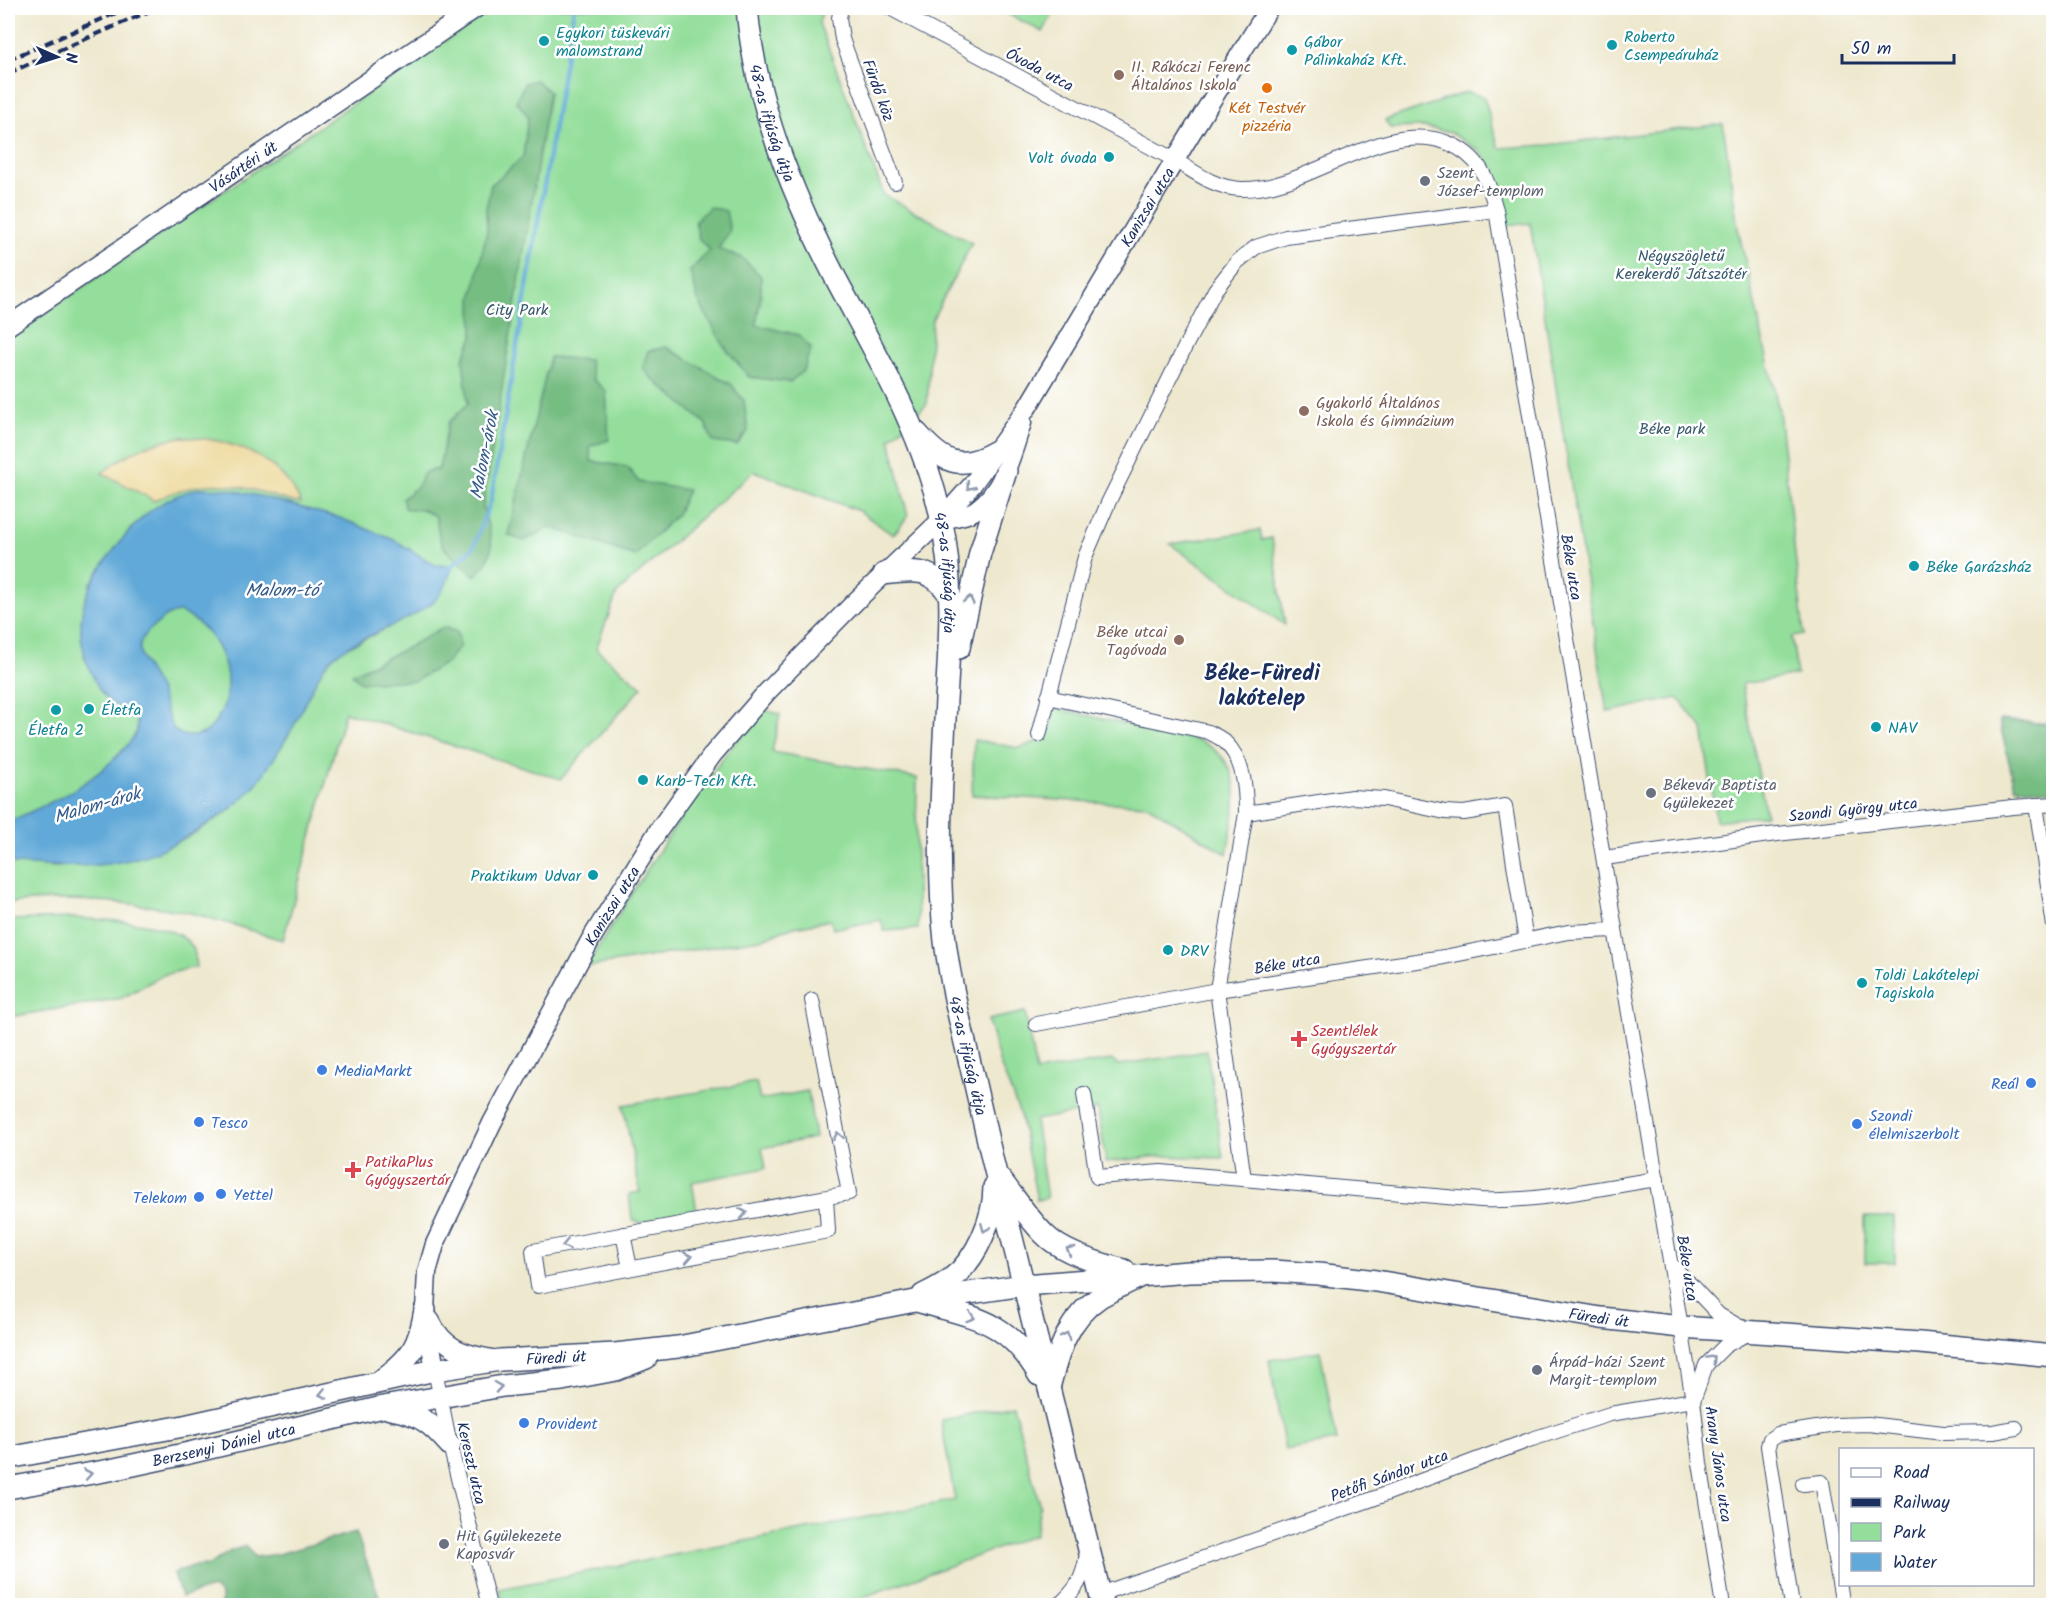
<svg xmlns="http://www.w3.org/2000/svg" width="2061" height="1613" viewBox="0 0 2061 1613" font-family="Kalam,sans-serif">
<rect width="100%" height="100%" fill="#fff"/>
<filter id="ink" filterUnits="userSpaceOnUse"><feTurbulence type="fractalNoise" baseFrequency=".0167" numOctaves="2"/><feDisplacementMap in="SourceGraphic" scale="12" xChannelSelector="R" yChannelSelector="G"/><feConvolveMatrix kernelMatrix="1 2 1 2 8 2 1 2 1" color-interpolation-filters="sRGB"/></filter>
<filter id="wash" filterUnits="userSpaceOnUse"><feTurbulence type="fractalNoise" baseFrequency=".008" numOctaves="4" result="noise"/><feDisplacementMap in="SourceGraphic" scale="24" xChannelSelector="R" yChannelSelector="G"/><feGaussianBlur stdDeviation="1.35" result="paint"/><feColorMatrix in="noise" values="0 0 0 0 0 0 0 0 0 0 0 0 0 0 0 0 0 1.4 0 .05"/><feComposite in="paint" operator="in"/></filter>
<g filter="url(#wash)">
<rect width="100%" height="100%" fill="#eee8ce"/>
<g fill="#93de9a" stroke="#57867c" stroke-width="1.5">
<path d="M494,8H823L819,23L884,195L972,243L932,320L927,404L890,439L908,516L893,535L859,511L754,471L617,593L596,649L642,687L561,779L345,712L283,940C250,931 216,918 181,911C123,901 66,896 8,903V863L56,867L108,863L147,855L190,836L228,812L256,784L289,734L321,671L332,658L344,649L388,628L452,566L435,565L394,540L340,518L259,496L227,489L131,528L90,584L84,656L101,692L119,707L133,712C136,718 138,723 137,730C135,737 129,743 124,749C89,787 53,802 8,822V338Z"/>
<polygon points="996,8 1056,8 1043,32"/>
<polygon points="1467,92 1484,97 1499,148 1548,145 1723,124 1738,229 1779,411 1804,635 1792,637 1797,675 1742,684 1766,815 1716,821 1703,729 1678,698 1607,712 1530,223 1506,226 1495,172 1478,150 1451,133 1424,127 1390,128 1385,120"/>
<polygon points="1260,530 1262,540 1272,538 1285,625 1170,544"/>
<path d="M180,612C216,627 238,674 222,710C217,720 212,730 202,734C192,738 179,737 173,728C167,719 164,700 159,689C148,666 125,648 153,627C163,619 167,613 180,612Z"/>
<path d="M1055,708L1201,741C1250,767 1234,808 1227,854L1147,805L972,795L974,740L1019,748L1047,738Z"/>
<path d="M764,710L780,714L772,752L917,778L916,851L918,929L884,931L881,920L833,929L831,920L785,929L766,938L586,967C640,880 694,792 759,711Z"/>
<path d="M73,918C103,921 177,919 193,948C196,953 195,961 196,967L163,975L122,998L8,1017V920Z"/>
<polygon points="1025,1012 1036,1072 1111,1060 1118,1065 1207,1051 1223,1158 1161,1156 1106,1162 1098,1109 1035,1120 1047,1198 1037,1200 1020,1114 1000,1064 988,1020"/>
<polygon points="756,1082 760,1100 808,1091 815,1138 762,1148 766,1168 692,1182 697,1212 640,1223 632,1219 629,1194 640,1192 623,1105"/>
<polygon points="1865,1217 1894,1217 1895,1263 1865,1263"/>
<polygon points="1320,1351 1337,1441 1285,1450 1269,1360"/>
<polygon points="1013,1405 1040,1506 1035,1535 841,1605 504,1605 499,1589 955,1500 941,1420"/>
</g>
<g fill="#76bd82" stroke="#487670" stroke-width="1.5">
<path d="M536,80L549,92L483,508C491,537 500,552 475,576C466,567 443,551 440,540C438,531 438,524 435,516L421,509L411,510L404,508L403,498L417,487L425,472L439,469L448,423L468,404L463,359L473,337L472,299L487,231L486,209L491,185L523,157L528,116L516,101L525,83Z"/>
<polygon points="710,207 726,211 730,231 718,249 742,258 761,276 761,296 756,325 799,335 811,348 803,371 790,382 749,377 724,346 698,300 690,271 710,250 699,239 695,221"/>
<polygon points="666,347 731,384 744,401 748,431 737,445 713,442 705,423 650,377 643,367 648,351"/>
<polygon points="550,357 589,360 593,379 606,391 609,440 590,446 591,461 627,467 639,482 688,490 677,514 635,556 550,527 524,541 508,535"/>
<polygon points="443,627 457,632 460,646 446,663 415,681 361,682 352,674 407,648"/>
<polygon points="1999,720 2053,724 2053,791 2015,787"/>
<polygon points="356,1532 382,1605 221,1605 221,1595 213,1588 181,1597 174,1573 192,1566 209,1565 231,1551 245,1546 255,1557 278,1554"/>
</g>
<path fill="#eeda9e" stroke="#84847e" stroke-width="1.5" d="M181,437C230,438 279,456 301,503C287,502 274,496 261,492C217,479 193,483 153,501L150,498L102,473C128,452 148,443 181,437Z"/>
<path fill="#61a9d8" stroke="#3e6c9b" stroke-width="1.5" fill-rule="evenodd" d="M200,488L227,489L259,496L340,518L394,540L435,565L453,566C448,579 444,593 433,602C405,625 362,634 334,656C317,670 302,714 289,734C279,751 268,769 256,784C243,800 226,813 208,824C189,836 168,848 147,855C103,870 53,867 8,863V822C53,802 89,787 124,749C129,743 135,737 137,730C138,723 136,718 133,712C125,707 116,708 109,701C99,692 93,678 88,665C71,620 85,587 113,551C138,518 159,498 200,488ZM180,612C216,627 238,674 222,710C217,720 212,730 202,734C192,738 179,737 173,728C167,718 164,700 159,689C148,666 125,648 153,627C163,619 167,613 180,612Z"/>
<g fill="none" stroke-linecap="round" stroke-linejoin="round">
<polyline stroke="#61a9d8" stroke-width="4.5" points="449,568 473,548 491,500 574,8"/>
</g>
</g>
<g filter="url(#ink)">
<g fill="none" stroke-linecap="round" stroke-linejoin="round">
<g stroke="#3b4b6f" stroke-width="16">
<g id="street">
<polyline points="841,8 839,18 842,39 895,182"/>
<path d="M890,8L1175,160C1196,173 1215,188 1241,189C1310,191 1381,117 1448,143C1480,156 1488,179 1496,210L1693,1400L1700,1463L1723,1606"/>
<path d="M1048,697L1209,732C1214,735 1221,738 1225,742C1244,760 1246,789 1246,813L1217,990L1244,1179"/>
<polyline points="1039,735 1085,557 1109,501 1187,343 1215,290 1237,262 1256,247 1286,237 1496,210"/>
<polyline points="2036,805 2054,926"/>
<polyline points="1246,813 1352,797 1384,799 1445,812 1464,813 1505,806 1526,941"/>
<polyline points="1604,858 1769,835 2013,807 2054,804"/>
<polyline points="812,1000 849,1193 533,1251 538,1286 828,1231 826,1198"/>
<polyline points="1036,1024 1217,990 1444,957 1568,932 1615,930"/>
<path d="M1084,1094L1097,1177L1161,1172L1481,1200C1540,1202 1598,1188 1657,1179"/>
<polyline points="623,1234 630,1268"/>
<polyline points="1671,1264 1719,1315 1742,1328"/>
<polyline points="435,1370 450,1445 489,1606"/>
<polyline points="1694,1398 1706,1365 1725,1346 1748,1333"/>
<polyline points="1803,1484 1822,1482 1843,1606"/>
<polyline points="1100,1594 1367,1501 1532,1439 1610,1414 1693,1400"/>
<path d="M1058,1606C1077,1589 1083,1579 1087,1554"/>
<polyline points="1792,1606 1768,1446 1770,1439 1778,1434 1836,1425 1868,1424 1943,1433 1993,1432 2016,1428"/>
</g>
</g>
<g stroke="#3b4b6f" stroke-width="21">
<g id="secondary">
<path id="s1" d="M8,326L476,8"/>
<path d="M941,520C953,517 968,516 977,509C1004,490 1012,453 1022,423"/>
<path d="M430,1320C444,1349 463,1354 492,1359"/>
<path id="s2" d="M435,1370L425,1310L427,1272L435,1244L492,1123L591,939L658,831L713,754L766,693L856,601L941,520L972,485L1027,408L1190,135L1269,8"/>
</g>
</g>
<g stroke="#3b4b6f" stroke-width="24">
<g id="primary">
<path id="s3" d="M747,8C755,102 791,191 834,275C875,353 923,431 941,518C954,578 950,639 946,700C942,780 936,862 945,941C951,988 963,1034 974,1080C986,1134 999,1188 1013,1242C1044,1363 1072,1485 1103,1606"/>
<path d="M917,433C943,463 960,472 996,451"/>
<path d="M884,574C915,570 932,567 950,596"/>
<polyline points="959,648 980,553 1006,471"/>
<path d="M1001,1180C1015,1198 1028,1218 1044,1234C1061,1252 1100,1264 1124,1270"/>
<path d="M923,1295C933,1290 943,1285 952,1278C977,1259 994,1218 994,1187"/>
<path d="M920,1302C976,1318 1008,1320 1039,1375"/>
<path d="M383,1379C412,1357 419,1346 425,1310"/>
<path d="M1049,1388C1058,1352 1068,1318 1100,1297C1112,1290 1125,1284 1137,1278"/>
<path d="M390,1409C420,1414 431,1423 450,1445"/>
<path id="s4" d="M8,1458L184,1426L435,1370L500,1360L615,1354L678,1347L915,1301L1024,1285L1189,1272L1273,1271L1318,1274L1376,1281L1601,1318L1681,1327L1920,1343L2054,1356"/>
<path id="s5" d="M8,1488L110,1470L189,1453L383,1407L503,1386L562,1380L616,1370L646,1358"/>
</g>
</g>
<use href="#street" stroke="#fff" stroke-width="14"/>
<use href="#secondary" stroke="#fff" stroke-width="18"/>
<use href="#primary" stroke="#fff" stroke-width="21"/>
<g stroke="#1b2f5e" stroke-width="4.5" stroke-dasharray="9 4.5" stroke-linecap="butt">
<polyline points="8,60 127,8"/>
<polyline points="8,73 156,8"/>
</g>
</g>
<defs><path id="oneway-chevron" d="M-2-3.5L2.5 0L-2 3.5" fill="none" stroke-width="1.6" stroke-linecap="round" stroke-linejoin="round" transform="scale(1.5)"/></defs>
<g stroke="#8d97ae">
<use href="#oneway-chevron" transform="translate(970 486) rotate(129)"/>
<use href="#oneway-chevron" transform="translate(969 600) rotate(-77)"/>
<use href="#oneway-chevron" transform="translate(838 1136) rotate(-101)"/>
<use href="#oneway-chevron" transform="translate(743 1213) rotate(-10)"/>
<use href="#oneway-chevron" transform="translate(985 1228) rotate(112)"/>
<use href="#oneway-chevron" transform="translate(566 1245) rotate(169)"/>
<use href="#oneway-chevron" transform="translate(1070 1250) rotate(-150)"/>
<use href="#oneway-chevron" transform="translate(688 1257) rotate(-11)"/>
<use href="#oneway-chevron" transform="translate(971 1317) rotate(18)"/>
<use href="#oneway-chevron" transform="translate(1066 1336) rotate(-63)"/>
<use href="#oneway-chevron" transform="translate(1712 1359) rotate(-47)"/>
<use href="#oneway-chevron" transform="translate(498 1387) rotate(-9)"/>
<use href="#oneway-chevron" transform="translate(323 1394) rotate(167)"/>
<use href="#oneway-chevron" transform="translate(88 1474) rotate(-10)"/>
</g>
</g>
<g fill="#0f9aa8" stroke="#fff" stroke-width="2">
<circle cx="544" cy="41" r="6"/>
<circle cx="1612" cy="45" r="6"/>
<circle cx="1292" cy="50" r="6"/>
<circle cx="1109" cy="157" r="6"/>
<circle cx="1914" cy="566" r="6"/>
<circle cx="89" cy="709" r="6"/>
<circle cx="56" cy="710" r="6"/>
<circle cx="1876" cy="727" r="6"/>
<circle cx="643" cy="780" r="6"/>
<circle cx="593" cy="875" r="6"/>
<circle cx="1168" cy="950" r="6"/>
<circle cx="1862" cy="983" r="6"/>
</g>
<g fill="#8d6e63" stroke="#fff" stroke-width="2">
<circle cx="1119" cy="75" r="6"/>
<circle cx="1304" cy="411" r="6"/>
<circle cx="1179" cy="640" r="6"/>
</g>
<circle fill="#e8710a" stroke="#fff" stroke-width="2" cx="1267" cy="88" r="6"/>
<g fill="#6b7280" stroke="#fff" stroke-width="2">
<circle cx="1425" cy="181" r="6"/>
<circle cx="1651" cy="793" r="6"/>
<circle cx="1537" cy="1370" r="6"/>
<circle cx="444" cy="1544" r="6"/>
</g>
<g fill="#e0444e" stroke="#fff" stroke-width="2">
<path d="M1296 1030h6v6h6v6h-6v6h-6v-6h-6v-6h6z"/>
<path d="M350 1161h6v6h6v6h-6v6h-6v-6h-6v-6h6z"/>
</g>
<g fill="#3f7fe0" stroke="#fff" stroke-width="2">
<circle cx="322" cy="1070" r="6"/>
<circle cx="2031" cy="1083" r="6"/>
<circle cx="199" cy="1122" r="6"/>
<circle cx="1857" cy="1124" r="6"/>
<circle cx="221" cy="1194" r="6"/>
<circle cx="199" cy="1197" r="6"/>
<circle cx="524" cy="1423" r="6"/>
</g>
<g text-anchor="middle" stroke-width="5" stroke-linejoin="round" paint-order="stroke">
<g font-size="16" fill="#0d838f" stroke="#fff" text-anchor="start">
<text x="556" y="38">Egykori tüskevári<tspan x="556" dy="18">malomstrand</tspan></text>
<text x="1624" y="42">Roberto<tspan x="1624" dy="18">Csempeáruház</tspan></text>
<text x="1304" y="47">Gábor<tspan x="1304" dy="18">Pálinkaház Kft.</tspan></text>
<text x="1097" y="163" text-anchor="end">Volt óvoda</text>
<text x="1926" y="572">Béke Garázsház</text>
<text x="101" y="715">Életfa</text>
<text x="1888" y="733">NAV</text>
<text x="56" y="735" text-anchor="middle">Életfa 2</text>
<text x="655" y="786">Karb-Tech Kft.</text>
<text x="581" y="881" text-anchor="end">Praktikum Udvar</text>
<text x="1180" y="956">DRV</text>
<text x="1874" y="980">Toldi Lakótelepi<tspan x="1874" dy="18">Tagiskola</tspan></text>
</g>
<g font-size="16" fill="#785e54" stroke="#fff" text-anchor="start">
<text x="1131" y="72">II. Rákóczi Ferenc<tspan x="1131" dy="18">Általános Iskola</tspan></text>
<text x="1316" y="408">Gyakorló Általános<tspan x="1316" dy="18">Iskola és Gimnázium</tspan></text>
<text x="1167" y="637" text-anchor="end">Béke utcai<tspan x="1167" dy="18">Tagóvoda</tspan></text>
</g>
<g font-size="16" fill="#1b2f5e" stroke="#fff">
<text transform="translate(1040 69) rotate(28)" y="6">Óvoda utca</text>
<text transform="translate(879 90) rotate(70)" y="6">Fürdő köz</text>
<text dy="6" stroke="none"><textPath href="#s3" startOffset="118">48-as ifjúság útja</textPath></text>
<text dy="6" stroke="none"><textPath href="#s1" startOffset="284">Vásártéri út</textPath></text>
<text dy="6" stroke="none"><textPath href="#s2" startOffset="1395">Kanizsai utca</textPath></text>
<text transform="translate(1572 567) rotate(81)" y="6">Béke utca</text>
<text dy="6" stroke="none"><textPath href="#s3" startOffset="604">48-as ifjúság útja</textPath></text>
<text transform="translate(1853 809) rotate(-6)" y="6">Szondi György utca</text>
<text dy="6" stroke="none"><textPath href="#s2" startOffset="510">Kanizsai utca</textPath></text>
<text transform="translate(1287 963) rotate(-9)" y="6">Béke utca</text>
<text dy="6" stroke="none"><textPath href="#s3" startOffset="1090">48-as ifjúság útja</textPath></text>
<text transform="translate(1688 1268) rotate(81)" y="6">Béke utca</text>
<text dy="6" stroke="none"><textPath href="#s4" startOffset="1611">Füredi út</textPath></text>
<text dy="6" stroke="none"><textPath href="#s4" startOffset="558">Füredi út</textPath></text>
<text dy="6" stroke="none"><textPath href="#s5" startOffset="220">Berzsenyi Dániel utca</textPath></text>
<text transform="translate(472 1463) rotate(77)" y="6">Kereszt utca</text>
<text transform="translate(1719 1464) rotate(82)" y="6">Arany János utca</text>
<text transform="translate(1389 1475) rotate(-20)" y="6">Petőfi Sándor utca</text>
</g>
<g font-size="16" fill="#c56008" stroke="#fff">
<text x="1267" y="113">Két Testvér<tspan x="1267" dy="18">pizzéria</tspan></text>
</g>
<g font-size="16" fill="#5b616d" stroke="#fff" text-anchor="start">
<text x="1437" y="178">Szent<tspan x="1437" dy="18">József-templom</tspan></text>
<text x="1663" y="790">Békevár Baptista<tspan x="1663" dy="18">Gyülekezet</tspan></text>
<text x="1549" y="1367">Árpád-házi Szent<tspan x="1549" dy="18">Margit-templom</tspan></text>
<text x="456" y="1541">Hit Gyülekezete<tspan x="456" dy="18">Kaposvár</tspan></text>
</g>
<g font-size="16" fill="#395b6d" stroke="#fff">
<text x="1681" y="261">Négyszögletű<tspan x="1681" dy="18">Kerekerdő Játszótér</tspan></text>
<text x="517" y="315">City Park</text>
<text x="1672" y="434">Béke park</text>
</g>
<g font-size="16" fill="#be3a42" stroke="#fff" text-anchor="start">
<text x="1311" y="1036">Szentlélek<tspan x="1311" dy="18">Gyógyszertár</tspan></text>
<text x="365" y="1167">PatikaPlus<tspan x="365" dy="18">Gyógyszertár</tspan></text>
</g>
<g font-size="16" fill="#366cbe" stroke="#fff" text-anchor="start">
<text x="334" y="1076">MediaMarkt</text>
<text x="2019" y="1089" text-anchor="end">Reál</text>
<text x="1869" y="1121">Szondi<tspan x="1869" dy="18">élelmiszerbolt</tspan></text>
<text x="211" y="1128">Tesco</text>
<text x="233" y="1200">Yettel</text>
<text x="187" y="1203" text-anchor="end">Telekom</text>
<text x="536" y="1429">Provident</text>
</g>
<g font-size="18" font-style="italic" fill="#345a89" stroke="#fff">
<text transform="translate(484 455) rotate(-79)" y="6">Malom-árok</text>
<text x="282" y="596">Malom-tó</text>
<text transform="translate(97 805) rotate(-16)" y="6">Malom-árok</text>
</g>
<g font-size="22" font-weight="bold" fill="#1b2f5e" stroke="#fff">
<text x="1262" y="680">Béke-Füredi<tspan x="1262" dy="25">lakótelep</tspan></text>
</g>
</g>
<rect width="2061" height="1613" fill="none" stroke="#fff" stroke-width="30"/>
<rect x="1839" y="1448" width="195" height="138" fill="#ffffff" stroke="#a4acbf" stroke-width="1.5"/>
<rect x="1851" y="1468" width="30" height="9" fill="#ffffff" stroke="#a4acbf" stroke-width="1.5"/>
<text x="1893" y="1478" font-size="18" fill="#1b2f5e">Road</text>
<rect x="1851" y="1498" width="30" height="9" fill="#1b2f5e" stroke="#a4acbf" stroke-width="1.5"/>
<text x="1893" y="1508" font-size="18" fill="#1b2f5e">Railway</text>
<rect x="1851" y="1523" width="30" height="18" fill="#93de9a" stroke="#a4acbf" stroke-width="1.5"/>
<text x="1893" y="1538" font-size="18" fill="#1b2f5e">Park</text>
<rect x="1851" y="1553" width="30" height="18" fill="#61a9d8" stroke="#a4acbf" stroke-width="1.5"/>
<text x="1893" y="1568" font-size="18" fill="#1b2f5e">Water</text>
<g transform="translate(57 57) rotate(93)" stroke="#ffffff" stroke-width="4.5" paint-order="stroke">
<path d="M0-4.5L10 22L0 15L-10 22Z" fill="#1b2f5e"/>
<text y="-9" font-size="16" font-weight="bold" text-anchor="middle" fill="#1b2f5e">N</text>
</g>
<path d="M1842 54v9h112v-9" fill="none" stroke="#1b2f5e" stroke-width="3"/>
<text x="1851" y="54" font-size="18" fill="#1b2f5e" stroke="#ffffff" stroke-width="4.5" paint-order="stroke">50 m</text>
</svg>
